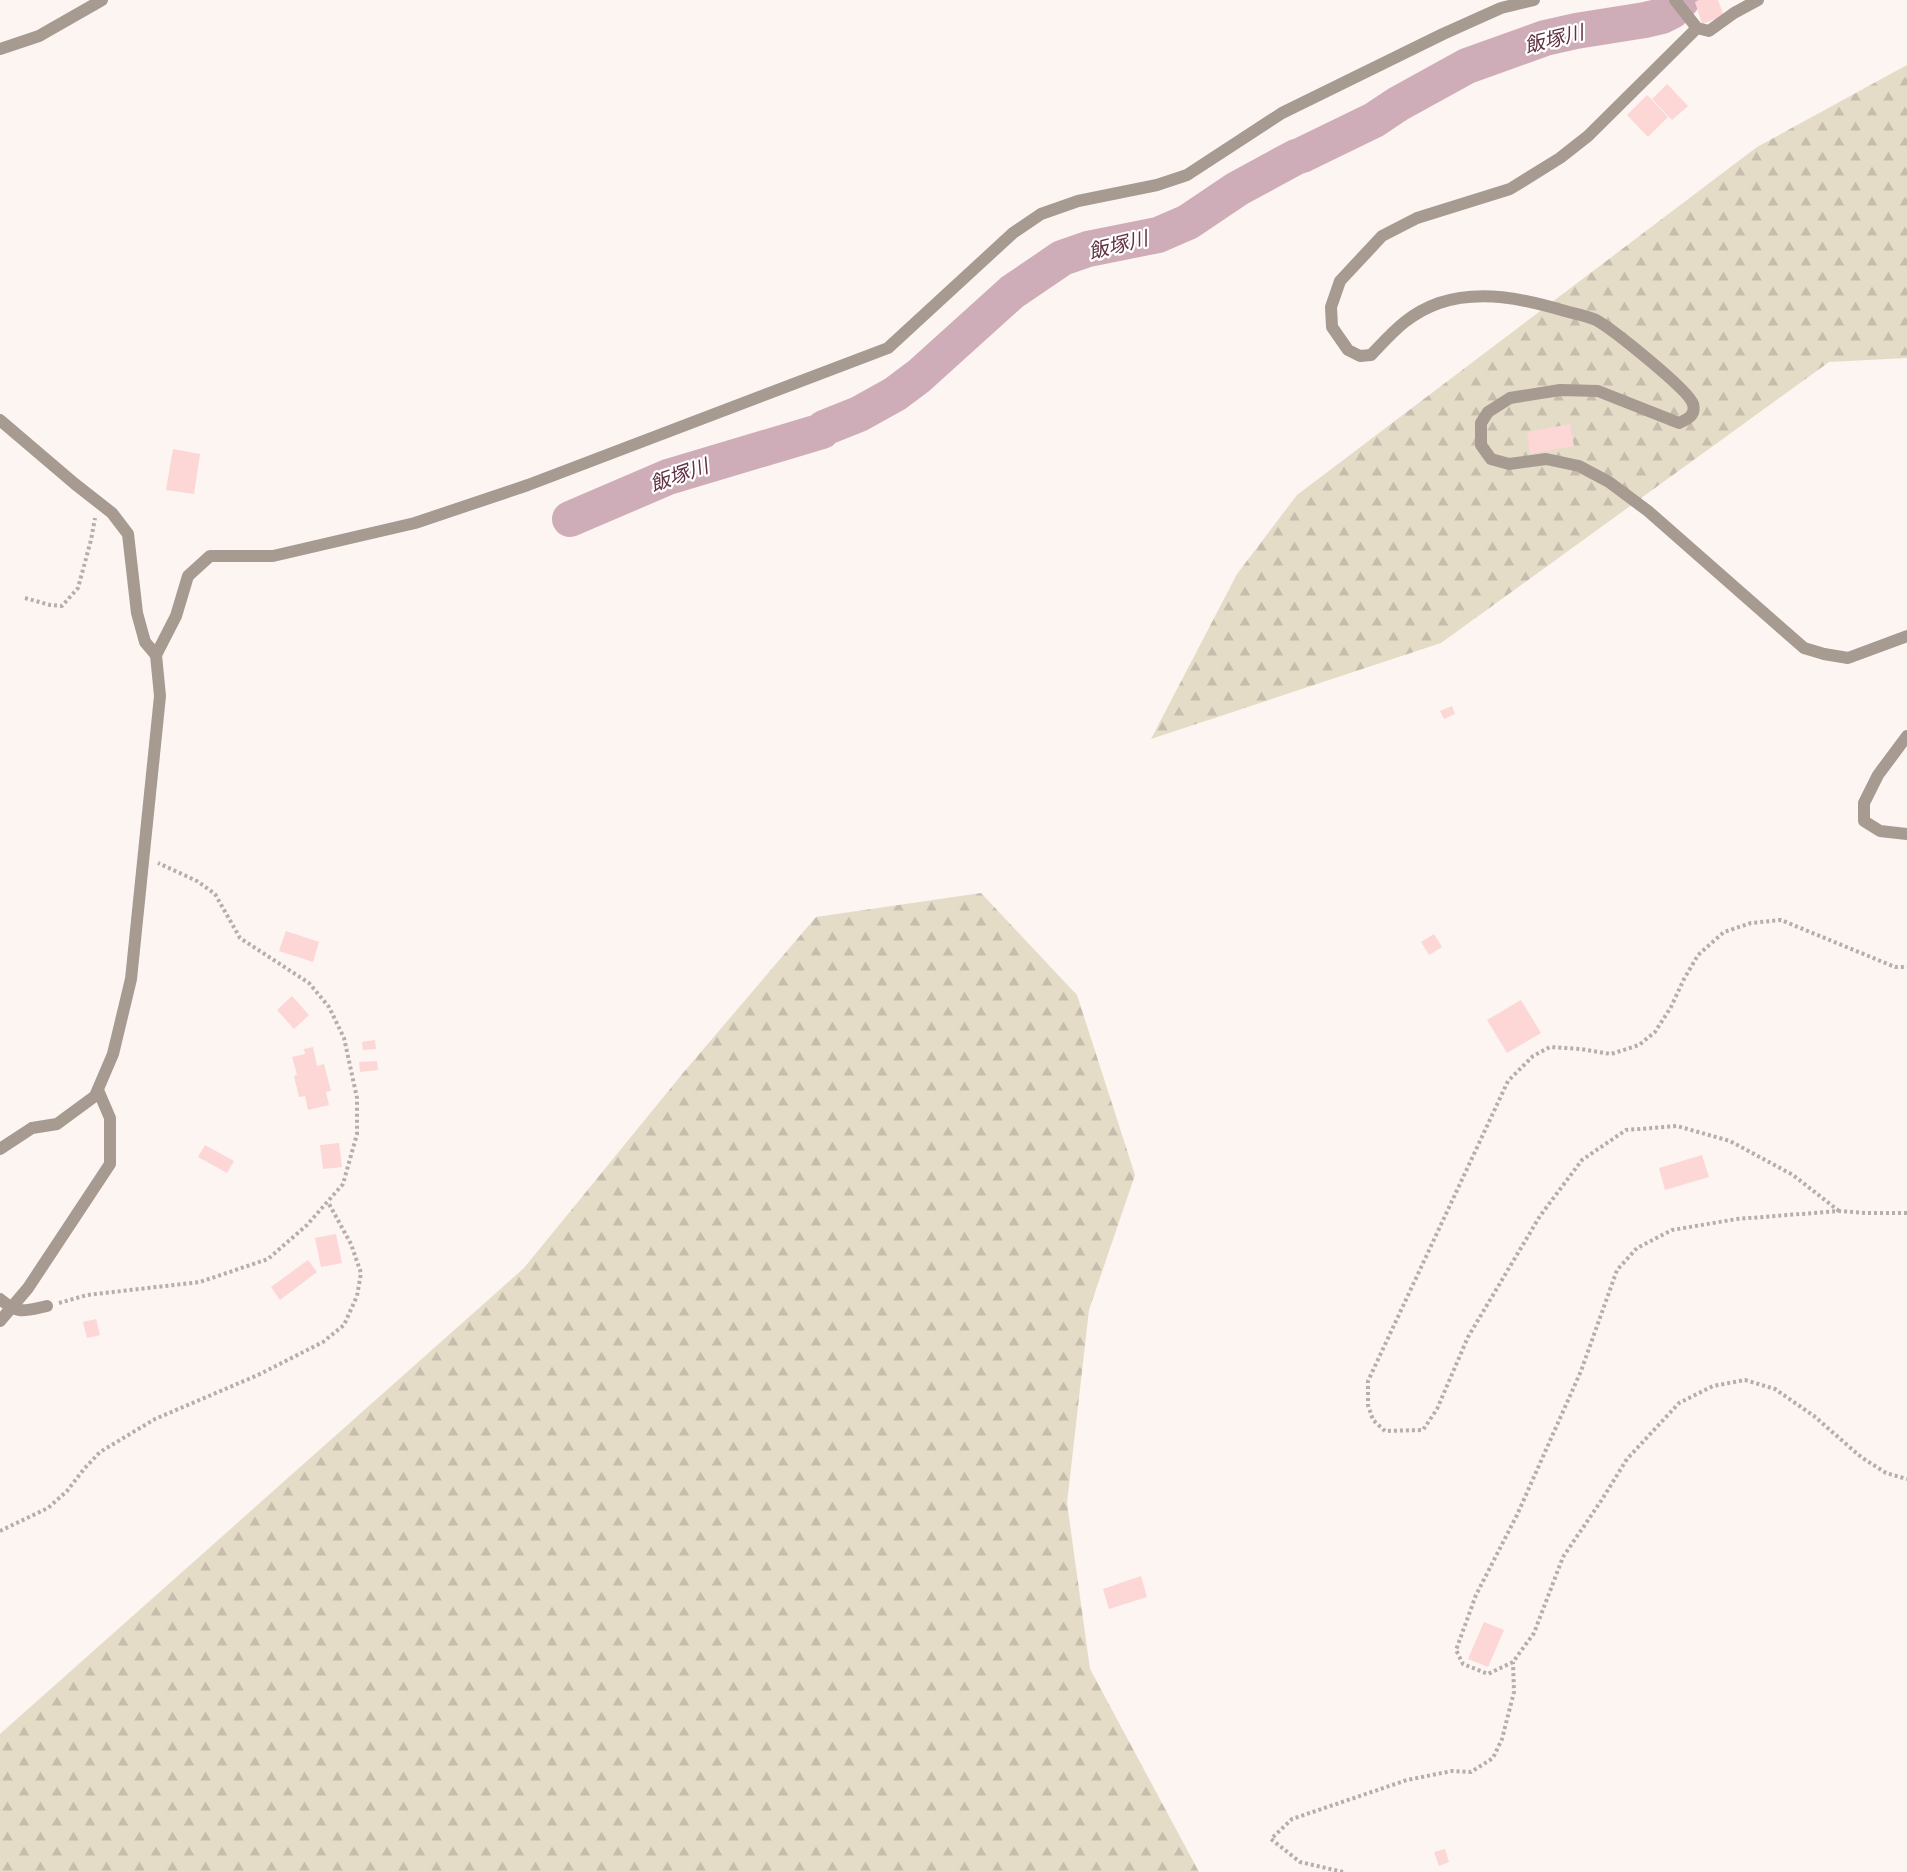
<svg xmlns="http://www.w3.org/2000/svg" width="1907" height="1872" viewBox="0 0 1907 1872" font-family="'Source Sans 3','Noto Sans JP',sans-serif">
<defs>
<pattern id="forest-firs" width="22" height="20" patternUnits="userSpaceOnUse" patternTransform="scale(1.5)"><rect width="22" height="20" fill="#e5dcc8"/><path d="M5 1l3.5 6h-7zM16 11l3.5 6h-7z" fill="#c6bdac"/></pattern>
</defs>
<rect width="100%" height="100%" fill="#fcf5f2"/>
<g fill="url(#forest-firs)">
<polygon points="1907,65 1907,358 1829,362 1441,643 1151,739 1237,574 1297,495 1757,147"/>
<polygon points="981,893 1077,995 1135,1175 1089,1310 1067,1503 1090,1669 1199,1872 0,1872 0,1734 524,1268 683,1073 816,917"/>
</g>
<g fill="none" stroke-linecap="round" stroke-linejoin="round">
<polyline stroke="#cfadb8" stroke-width="36" points="570,519 668,477 822,431 824,428 859,414 895,394 919,376 1012,292 1062,258 1088,249 1158,235 1188,222 1237,189 1296,157 1302,155 1374,120 1398,104 1467,66 1545,38 1576,31 1645,20 1662,16 1672,11 1682,0"/>
</g>
<g fill="#fdd6d6">
<polygon points="1699,0 1718,0 1724,16 1702,24 1695,2"/>
<polygon points="1667,84 1688,106 1672,120 1652,99"/>
<polygon points="1647,95 1668,117 1648,137 1627,115"/>
<polygon points="1570,424 1574,446 1530,454 1527,432"/>
<polygon points="173,449 200,454 194,494 166,490"/>
<polygon points="1452,706 1455,714 1444,719 1440,711"/>
<polygon points="286,931 319,942 313,962 279,951"/>
<polygon points="1434,934 1442,947 1429,955 1421,942"/>
<polygon points="292,996 309,1015 294,1029 277,1010"/>
<polygon points="1521,1000 1541,1033 1507,1053 1487,1020"/>
<polygon points="375,1040 376,1049 363,1050 362,1042"/>
<polygon points="313,1047 317,1066 324,1064 331,1091 326,1092 329,1105 308,1110 305,1096 299,1097 294,1076 297,1075 292,1057 305,1054 304,1049"/>
<polygon points="377,1061 378,1070 360,1072 359,1062"/>
<polygon points="339,1143 342,1167 323,1169 320,1145"/>
<polygon points="205,1145 234,1161 227,1173 198,1157"/>
<polygon points="1702,1155 1709,1177 1665,1190 1659,1168"/>
<polygon points="336,1234 342,1263 321,1267 315,1238"/>
<polygon points="308,1260 317,1272 280,1300 271,1287"/>
<polygon points="96,1319 100,1335 87,1338 83,1322"/>
<polygon points="1141,1576 1147,1597 1109,1609 1103,1589"/>
<polygon points="1484,1622 1504,1630 1488,1667 1468,1659"/>
<polygon points="1445,1849 1449,1862 1439,1866 1434,1852"/>
</g>
<g fill="none" stroke-linecap="round" stroke-linejoin="round">
<g stroke="#b7aeaa" stroke-width="4" stroke-dasharray="3 3" stroke-linecap="butt">
<polyline points="25,598 50,605 62,606 78,588 91,540 95,518"/>
<polyline points="1839,1211 1793,1175 1730,1141 1677,1126 1626,1130 1582,1160 1540,1216 1468,1337 1437,1409 1423,1430 1385,1431 1373,1420 1368,1405 1368,1381 1508,1081 1533,1056 1550,1047 1581,1049 1611,1054 1639,1045 1655,1032 1671,1007 1684,979 1698,955 1724,932 1751,923 1781,920 1895,967 1907,967"/>
<polyline points="1907,1213 1866,1213 1839,1211 1737,1219 1672,1230 1637,1248 1617,1270 1581,1371 1517,1515 1476,1595 1456,1650 1463,1664 1488,1674 1513,1662 1534,1633 1563,1557 1601,1501 1627,1459 1679,1403 1713,1386 1745,1380 1775,1389 1814,1416 1861,1457 1886,1473 1907,1479"/>
<polyline points="59,1303 87,1295 200,1282 268,1259 307,1225 343,1184 357,1134 357,1098 344,1038 329,1007 309,983 240,938 215,894 197,881 158,863"/>
<polyline points="0,1531 48,1508 67,1491 84,1469 100,1452 155,1419 258,1375 323,1342 344,1325 357,1296 361,1273 351,1244 328,1202"/>
<polyline points="1343,1872 1300,1862 1271,1839 1292,1819 1407,1780 1452,1771 1471,1772 1493,1758 1502,1739 1514,1692 1513,1662"/>
</g>
<g stroke="#a69a91" stroke-width="12">
<polyline points="1675,0 1697,28 1709,31 1734,13 1758,0"/>
<path d="M1697,28L1588,136L1560,158L1510,189L1417,218L1382,236L1340,281L1331,307L1332,327L1348,350L1360,356L1371,355C1393,332 1408,314 1439,303C1481,289 1524,299 1565,311C1575,314 1587,316 1596,320C1611,328 1689,390 1693,404C1696,415 1688,419 1679,423L1598,391L1560,390L1510,398L1488,412L1481,423V445L1491,459L1509,464L1546,459L1579,466L1609,482L1648,511L1804,648L1824,654L1848,658L1907,636"/>
<polyline points="0,49 39,36 102,0"/>
<polyline points="0,420 75,484 112,513 128,534 137,613 145,642 156,655"/>
<polyline points="1907,736 1878,775 1864,803 1864,821 1880,831 1907,834"/>
<polyline points="0,1149 32,1128 57,1124 95,1096 113,1054 131,979 160,696 156,655 176,616 188,576 210,556 273,556 415,523 528,485 888,348 1013,233 1041,214 1078,201 1157,185 1187,175 1282,113 1443,34 1501,8 1534,0"/>
<path d="M0,1299C19,1315 24,1311 47,1306"/>
<polyline points="0,1321 28,1288 110,1164 110,1118 98,1090"/>
</g>
</g>
<g text-anchor="middle" stroke-width="4.5" stroke-linejoin="round" paint-order="stroke">
<g font-size="20" font-style="italic" fill="#613144" stroke="#fff">
<text transform="translate(1554 39) rotate(-14)" y="7">飯塚川</text>
<text transform="translate(1118 245) rotate(-14)" y="7">飯塚川</text>
<text transform="translate(679 475) rotate(-19)" y="7">飯塚川</text>
</g>
</g>
</svg>
